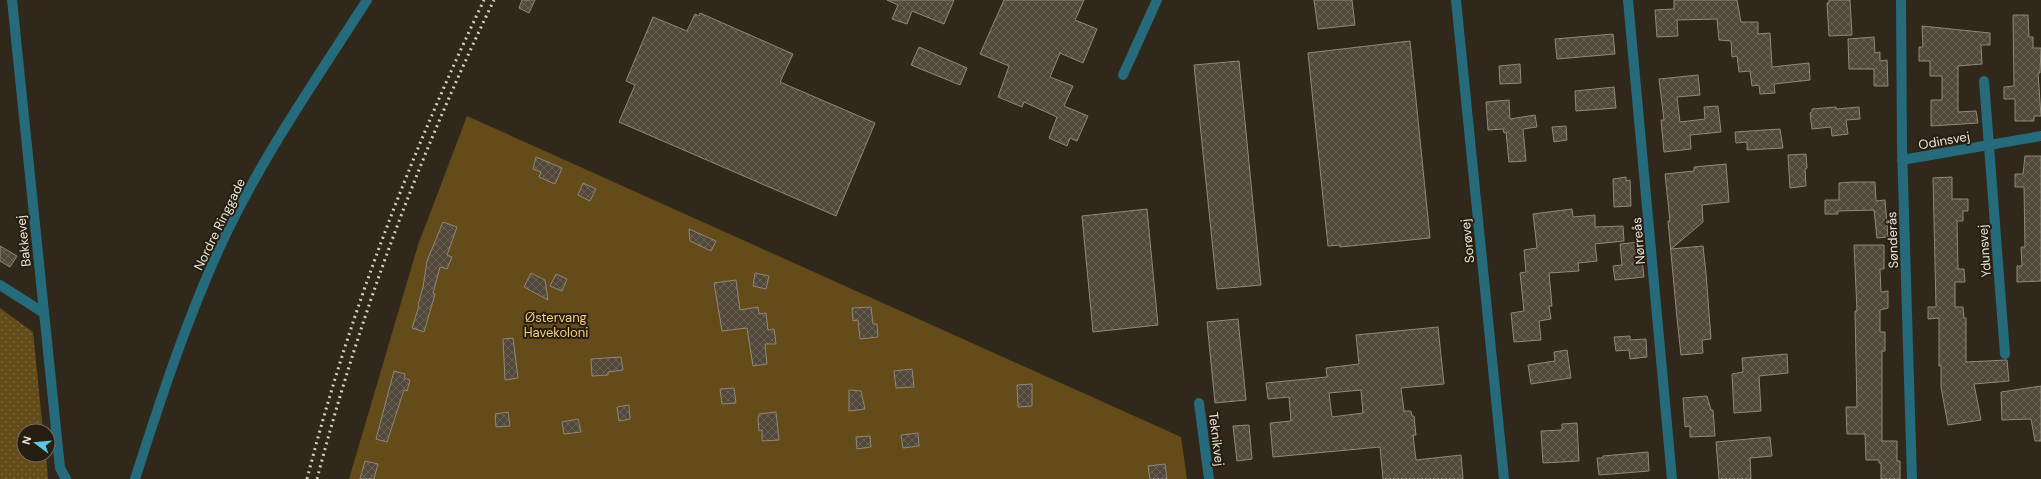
<svg xmlns="http://www.w3.org/2000/svg" width="2041" height="479" viewBox="0 0 2041 479" font-family="'DM Sans',sans-serif">
<defs>
<pattern id="grass-dots" width="8" height="8" patternUnits="userSpaceOnUse"><rect width="8" height="8" fill="#644b1a"/><path d="M2 2h.1M6 6h.1" fill="none" stroke="#7a653b" stroke-width="1.8" stroke-linecap="round"/></pattern>
<pattern id="building-cross-hatch" width="8" height="8" patternUnits="userSpaceOnUse"><rect width="8" height="8" fill="#51483a"/><path d="M0 0l8 8M0 8l8-8" fill="none" stroke="#6a6256"/></pattern>
</defs>
<rect width="100%" height="100%" fill="#2f281b"/>
<polygon fill="url(#grass-dots)" points="0,308 33,332 43,431 24,431 24,455 46,455 48,479 0,479"/>
<polygon fill="#644b1a" points="467,116 1181,437 1187,479 349,479 418,245"/>
<g fill="url(#building-cross-hatch)" stroke="#918878" fill-rule="evenodd">
<polygon points="522,0 535,0 529,13 519,8"/>
<polygon points="887,0 954,0 944,24 912,11 907,24 892,19 898,5"/>
<polygon points="1004,0 1084,0 1075,20 1097,29 1083,63 1060,53 1050,77 1073,86 1064,106 1088,116 1077,141 1070,138 1067,146 1049,138 1057,117 1024,102 1022,107 998,97 1009,66 980,54"/>
<polygon points="1314,0 1352,0 1355,25 1318,29"/>
<polygon points="1674,0 1737,0 1741,22 1758,22 1758,34 1770,33 1772,67 1809,63 1810,80 1774,84 1775,93 1760,94 1759,85 1752,86 1750,71 1739,72 1737,56 1732,57 1731,41 1719,40 1717,19 1677,20 1678,36 1657,37 1655,10 1674,9"/>
<polygon points="1829,0 1850,0 1852,35 1829,36 1827,3 1829,3"/>
<polygon points="700,13 793,54 780,82 875,123 836,216 619,122 635,85 626,81 653,17 687,31 695,14 699,16"/>
<polygon points="2013,15 2028,15 2029,37 2033,37 2033,48 2041,48 2040,73 2038,73 2041,116 2034,116 2034,121 2015,121 2015,99 2004,99 2004,87 2014,86"/>
<polygon points="1922,26 1990,33 1990,45 1981,45 1982,64 1958,66 1958,112 1976,111 1978,123 1931,126 1931,100 1942,100 1942,76 1930,76 1930,61 1919,61 1919,47 1923,47"/>
<polygon points="1613,34 1615,54 1557,59 1555,39"/>
<polygon points="1874,37 1875,53 1880,52 1880,61 1887,60 1888,86 1874,86 1874,69 1849,69 1848,39"/>
<polygon points="1410,41 1430,238 1340,247 1340,245 1328,246 1308,53"/>
<polygon points="919,47 967,68 960,85 911,65"/>
<polygon points="1239,61 1261,285 1217,289 1194,65"/>
<polygon points="1520,64 1521,83 1500,84 1499,66"/>
<polygon points="1698,75 1700,95 1677,97 1680,122 1705,119 1704,107 1718,106 1721,132 1690,135 1691,149 1664,152 1661,120 1664,120 1659,79"/>
<polygon points="1614,87 1616,108 1576,111 1575,91"/>
<polygon points="1509,100 1510,119 1535,115 1537,127 1523,129 1526,161 1509,162 1506,132 1504,133 1503,129 1488,130 1486,102"/>
<polygon points="1836,107 1836,109 1859,107 1860,119 1846,120 1848,134 1832,136 1831,127 1812,129 1810,113 1812,112 1812,109"/>
<polygon points="1566,126 1567,140 1554,142 1552,127"/>
<polygon points="1780,129 1783,148 1747,150 1747,142 1736,143 1735,132"/>
<polygon points="1806,154 1807,168 1805,169 1806,186 1790,188 1788,155"/>
<polygon points="2025,156 2041,156 2041,281 2017,282 2017,266 2022,266 2021,247 2025,247 2024,187 2015,187 2015,174 2023,174"/>
<polygon points="536,157 562,168 555,184 539,177 541,172 533,169"/>
<polygon points="1726,164 1729,202 1702,205 1703,222 1671,249 1703,246 1706,273 1711,339 1702,340 1703,353 1681,355 1677,318 1668,221 1670,221 1665,174 1694,171 1694,167"/>
<polygon points="1626,177 1626,181 1630,180 1631,206 1614,207 1613,179"/>
<polygon points="1952,177 1952,199 1968,199 1968,211 1963,211 1963,221 1957,221 1958,269 1964,269 1965,282 1955,282 1955,307 1963,307 1964,318 1966,318 1966,362 2007,360 2009,381 1974,384 1981,420 1948,425 1941,387 1941,366 1939,366 1939,318 1928,319 1928,307 1936,307 1933,178"/>
<polygon points="1852,182 1875,182 1876,201 1885,200 1888,237 1877,238 1874,210 1838,211 1838,214 1825,214 1825,200 1839,200 1839,183"/>
<polygon points="583,183 596,189 590,201 578,195"/>
<polygon points="1147,209 1158,325 1093,332 1082,216"/>
<polygon points="1572,209 1573,217 1595,215 1595,227 1623,226 1624,241 1595,244 1597,261 1578,263 1579,271 1549,273 1552,306 1549,306 1551,319 1539,321 1541,340 1514,342 1511,313 1524,311 1520,273 1526,272 1524,250 1537,248 1533,214"/>
<polygon points="443,222 457,227 447,255 452,257 447,269 440,267 433,293 435,294 424,332 412,328 419,306 418,305 423,287 427,261"/>
<polygon points="689,229 716,241 711,251 690,241"/>
<polygon points="1640,242 1644,277 1615,280 1613,266 1622,265 1620,244"/>
<polygon points="1854,245 1884,245 1884,269 1880,269 1881,292 1888,291 1888,308 1880,310 1880,332 1885,332 1885,351 1882,351 1882,441 1897,441 1897,461 1900,461 1900,479 1881,479 1881,463 1879,463 1879,460 1866,460 1865,434 1847,434 1846,407 1857,407 1855,311 1857,311"/>
<polygon points="0,246 17,256 10,267 0,261"/>
<polygon points="531,273 545,280 548,300 524,287"/>
<polygon points="755,273 769,276 766,289 753,286"/>
<polygon points="556,274 567,279 562,291 550,286"/>
<polygon points="736,280 740,310 758,307 759,314 766,313 768,330 774,329 776,344 765,344 767,364 753,366 747,328 722,331 714,283"/>
<polygon points="871,307 873,324 877,324 878,337 860,339 858,320 853,321 852,308"/>
<polygon points="1238,319 1246,400 1215,403 1207,322"/>
<path d="M1438,327L1444,384L1401,388L1404,411H1411L1412,416H1414L1416,435H1413L1416,460L1461,455L1463,479H1383L1380,447L1273,457L1270,423L1291,421L1289,397L1268,399L1266,383L1327,377L1326,368L1359,364L1356,335ZM1361,390L1363,413L1332,417L1329,393Z"/>
<polygon points="1630,336 1630,340 1646,339 1647,357 1630,359 1629,350 1616,351 1614,337"/>
<polygon points="513,338 518,378 505,380 503,339"/>
<polygon points="1567,350 1571,378 1531,384 1528,365 1555,361 1554,352"/>
<polygon points="1787,354 1788,373 1759,376 1761,411 1734,413 1732,374 1743,372 1742,358"/>
<polygon points="621,357 623,370 608,372 608,375 592,376 591,359"/>
<polygon points="912,369 914,387 896,388 894,371"/>
<polygon points="394,371 405,374 404,378 410,380 407,391 404,390 387,442 376,439"/>
<polygon points="1032,384 1032,406 1018,407 1017,385"/>
<polygon points="2041,386 2041,441 2035,441 2031,419 2002,420 2001,392"/>
<polygon points="734,388 736,403 722,404 720,389"/>
<polygon points="849,390 861,391 865,409 849,411"/>
<polygon points="1707,396 1711,410 1713,410 1715,436 1690,437 1690,426 1685,427 1683,398"/>
<polygon points="629,405 630,419 619,421 617,407"/>
<polygon points="508,412 510,426 496,427 495,414"/>
<polygon points="776,412 779,440 762,441 762,430 759,431 758,418 759,414"/>
<polygon points="578,419 581,432 564,434 562,422"/>
<polygon points="1577,423 1579,461 1543,463 1541,431 1562,430 1562,424"/>
<polygon points="1249,425 1252,459 1237,461 1233,426"/>
<polygon points="918,433 919,446 903,448 901,435"/>
<polygon points="870,436 871,447 857,449 856,437"/>
<polygon points="1770,437 1772,456 1750,458 1751,479 1719,479 1716,442"/>
<polygon points="1648,452 1649,471 1599,475 1597,458 1603,458 1603,456"/>
<polygon points="365,461 378,464 374,479 360,479"/>
<polygon points="1165,464 1167,479 1150,479 1148,466"/>
</g>
<g fill="none" stroke-linecap="round" stroke-linejoin="round">
<g stroke="#256b7b" stroke-width="10">
<polyline points="12,0 60,468 66,479"/>
<polyline points="1628,0 1672,479"/>
<polyline points="1901,0 1902,147 1912,479"/>
<polyline points="1123,75 1157,0"/>
<polyline points="1984,81 2005,354"/>
<polyline points="1902,160 2041,136"/>
<polyline points="0,285 44,313"/>
<polyline points="1199,403 1209,479"/>
</g>
<g stroke="#256b7b" stroke-width="10">
<polyline points="1456,0 1504,479"/>
<path d="M135,479C160,401 185,324 219,249C259,161 315,81 367,0"/>
</g>
<g stroke="#d5d0c6" stroke-width="3" stroke-dasharray="2 4" stroke-linecap="butt">
<path d="M307,479C349,314 411,153 484,0"/>
<path d="M317,479C360,314 420,153 494,0"/>
</g>
</g>
<g text-anchor="middle" stroke-width="4" stroke-linejoin="round" paint-order="stroke">
<g font-size="13" fill="#e9e4db" stroke="#261e11">
<text transform="translate(1944 140) rotate(-10)" y="5">Odinsvej</text>
<text transform="translate(219 224) rotate(-64)" y="5">Nordre Ringgade</text>
<text transform="translate(1892 240) rotate(-92)" y="5">Sønderås</text>
<text transform="translate(23 241) rotate(-96)" y="5">Bakkevej</text>
<text transform="translate(1467 241) rotate(-96)" y="5">Sorøvej</text>
<text transform="translate(1638 241) rotate(-95)" y="5">Nørreås</text>
<text transform="translate(1984 251) rotate(-94)" y="5">Ydunsvej</text>
<text transform="translate(1217 439) rotate(83)" y="5">Teknikvej</text>
</g>
<g font-size="13" fill="#f8ce83" stroke="#261e11">
<text x="556" y="322">Østervang<tspan x="556" dy="15">Havekoloni</tspan></text>
</g>
</g>
<g transform="translate(36 443) rotate(286)"><circle r="19" fill="#261e11" stroke="#746d62"/>
<path d="M0-3L7 15L0 10L-7 15Z" fill="#58c9e3"/>
<text y="-6" font-size="11" font-weight="bold" text-anchor="middle" fill="#e9e4db">N</text>
</g>
</svg>
